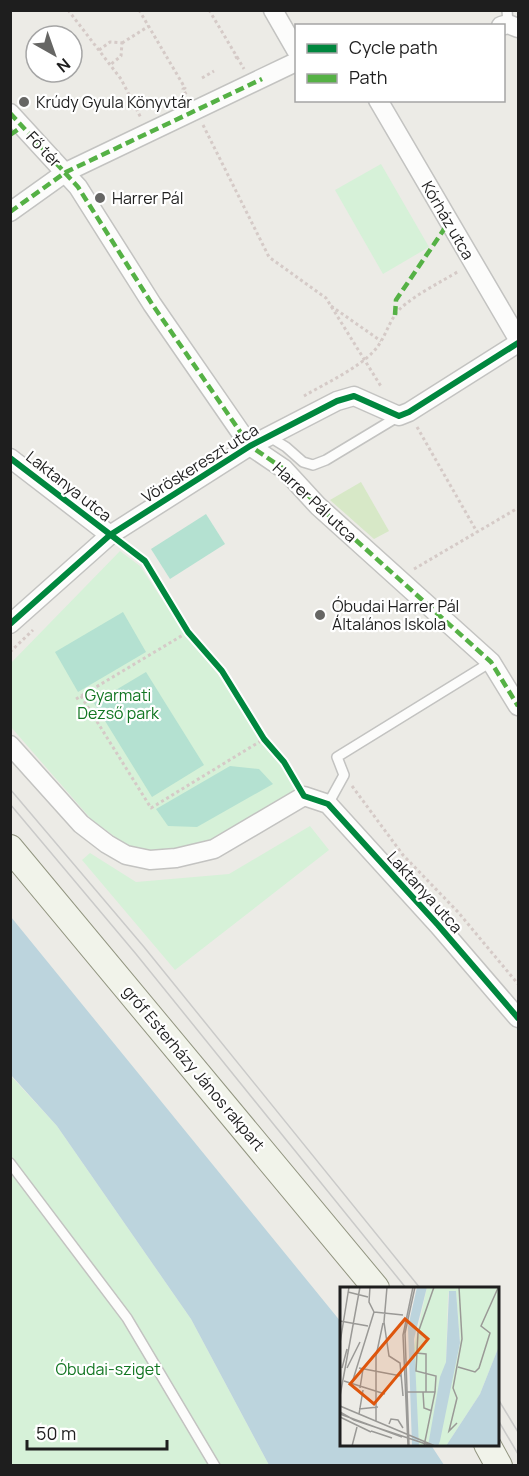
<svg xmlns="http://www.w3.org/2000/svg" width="529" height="1476" viewBox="0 0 529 1476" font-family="Manrope,sans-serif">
<rect width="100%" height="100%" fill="#ecebe6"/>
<polygon fill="#d7e8c7" points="361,482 389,531 374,539 330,500"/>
<g fill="#d6f1d8">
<polygon points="381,164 429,247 383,274 335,190"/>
<polygon points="120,551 140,566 185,634 220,677 254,731 282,765 298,793 212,841 175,850 147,851 126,845 91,819 11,727 10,664"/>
<polygon points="310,826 329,850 175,970 82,860 90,853 136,882 229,874"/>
<polygon points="10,1075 57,1126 191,1319 269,1465 11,1465"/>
</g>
<g fill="#b4e1d1">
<polygon points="206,514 225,544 170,579 151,549"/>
<polygon points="123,612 146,652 78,692 55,652"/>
<polygon points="146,672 204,765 152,797 94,703"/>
<polygon points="230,766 259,769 273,784 197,827 168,826 156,809"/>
</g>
<polygon fill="#bcd4dd" points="11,917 341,1322 342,1444 431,1445 444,1465 269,1465 191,1319 57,1126 11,1075"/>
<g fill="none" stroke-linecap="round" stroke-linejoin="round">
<g stroke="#c3c3c1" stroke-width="12">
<g id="lane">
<polyline points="507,10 508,24"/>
<polyline points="268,436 286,447 303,462 313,465 326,460 399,416"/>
<polyline points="328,804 344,775 337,757 491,662"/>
<polyline points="10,1163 127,1318 215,1466"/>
</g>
</g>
<g stroke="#c3c3c1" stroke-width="21">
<g id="street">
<polyline points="273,10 296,50"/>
<polyline points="501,26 508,24 518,28"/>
<polyline points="378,100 518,339"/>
<polyline points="10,113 78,187 152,304 250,446 284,469 318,506 491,662 518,706"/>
<polyline points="10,212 66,172 296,62"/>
<polyline points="10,458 110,535"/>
<polyline points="10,624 110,535 250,446 337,401 354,396 399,416 409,412 518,343"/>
<polyline points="10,745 81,824 107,844 126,855 150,860 176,858 214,849 304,796 328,804 438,925 518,1018"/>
</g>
</g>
<g stroke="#929580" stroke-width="28">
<g id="secondary">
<polyline points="10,848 376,1288"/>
<polyline points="487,1444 499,1466"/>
</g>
</g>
<g stroke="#d5cac7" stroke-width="3" stroke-dasharray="3 3" stroke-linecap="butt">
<polyline points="68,10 121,79 141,118"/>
<polyline points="139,10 185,88 183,89 187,96"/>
<polyline points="209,10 237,57 233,59"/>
<polyline points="122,43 149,26"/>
<polyline points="99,50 110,42 122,43 121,56 110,65"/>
<polyline points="237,57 244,69"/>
<polyline points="202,78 214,71"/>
<polyline points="203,125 269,257 326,298 382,388"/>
<polyline points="331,306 381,341"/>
<path d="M304,396C326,383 357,369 374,351C384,340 387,327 395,315C404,300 443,281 459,271"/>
<polyline points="417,427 477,532"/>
<polyline points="414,569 518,508"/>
<polyline points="10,652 33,630"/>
<polyline points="81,696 151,808 264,739"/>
<polyline points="76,699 188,632"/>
<polyline points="352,786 403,855 458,912 518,984"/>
</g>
<use href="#lane" stroke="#fcfcfb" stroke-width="9"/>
<use href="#street" stroke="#fcfcfb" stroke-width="18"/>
<use href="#secondary" stroke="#f1f3ea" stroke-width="26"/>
<g stroke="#cacac9" stroke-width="1.5">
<polyline points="10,789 144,947 420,1288"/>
<polyline points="10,804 136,954 406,1288"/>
<polyline points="498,1399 518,1432"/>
<polyline points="498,1420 518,1454"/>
</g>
<g stroke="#55b145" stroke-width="4.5" stroke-dasharray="9 4.5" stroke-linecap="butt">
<polyline points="10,113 78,187 152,304 250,446 284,469 318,506 491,662 518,706"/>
<polyline points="10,135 23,126"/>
<polyline points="10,212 66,172 262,79"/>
<polyline points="395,315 396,300 449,222"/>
</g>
<g stroke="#fff" stroke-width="10">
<g id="cycleway">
<polyline points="10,458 145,561 188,632 222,671 264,739 284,762 304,796 328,804 438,925 518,1018"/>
<polyline points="10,624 110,535 250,446 337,401 354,396 399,416 409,412 518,343"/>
</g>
</g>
<use href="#cycleway" stroke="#00873e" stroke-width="6"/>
</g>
<g fill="#666664" stroke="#fff" stroke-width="2">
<circle cx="24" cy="102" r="6"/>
<circle cx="100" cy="198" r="6"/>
<circle cx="320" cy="615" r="6"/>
</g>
<g text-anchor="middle" stroke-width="4.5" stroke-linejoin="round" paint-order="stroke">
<g font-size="16" fill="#1e1e1e" stroke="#fff" text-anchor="start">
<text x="36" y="108">Krúdy Gyula Könyvtár</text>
<text x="112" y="204">Harrer Pál</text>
<text x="332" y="612">Óbudai Harrer Pál<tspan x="332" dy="18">Általános Iskola</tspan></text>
</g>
<g font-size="16" fill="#1e1e1e" stroke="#fff">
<text transform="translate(44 149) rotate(47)" y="6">Fő tér</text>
<text transform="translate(448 220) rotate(60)" y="6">Kórház utca</text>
<text transform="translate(200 463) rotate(-32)" y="6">Vöröskereszt utca</text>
<text transform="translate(69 486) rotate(38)" y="6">Laktanya utca</text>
<text transform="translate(315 502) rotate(43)" y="6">Harrer Pál utca</text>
<text transform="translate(425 892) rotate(48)" y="6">Laktanya utca</text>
<text transform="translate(194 1068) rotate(50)" y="6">gróf Esterházy János rakpart</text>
</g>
<g font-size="16" fill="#127622" stroke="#fff">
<text x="118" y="701">Gyarmati<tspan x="118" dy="18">Dezső park</tspan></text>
<text x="108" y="1375">Óbudai-sziget</text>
</g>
</g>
<g transform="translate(340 1287)">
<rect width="159" height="159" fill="#ecebe6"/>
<path d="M87,0H159V59L140,107L106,159H98L120,56L116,5L109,4L108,9L106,75L88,159H79L73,65Z" fill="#d6f1d8"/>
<path d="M77,0H87L74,52L79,159H72L68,40ZM109,4H116L120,56L100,154L98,159H88L100,90L106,75ZM159,59V159H106L140,107Z" fill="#bcd4dd"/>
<path fill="none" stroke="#9a9996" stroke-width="1.5" d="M30,0L29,15L34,25M47,0L44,35L49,69L60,76L63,109M94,0L78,46L76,84L96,89L95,105M8,5L28,10M34,25L63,28M0,34L28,39M0,56L9,0M76,66L86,67V105M118,80L135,85L139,81L150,46L141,39L158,1M2,81L7,62M7,81L20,55M19,81L61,89M4,94L45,107M12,96L34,25M20,101L23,82M67,105H95L84,159M83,105L84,121L92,124M0,109L20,0M0,119L95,159M19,122L38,120M0,125L14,133L92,159M0,127L62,150M19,127L23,103M0,130L31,145M36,134V69L43,36M117,136L109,144L117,111L113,101L122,52L119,0M49,137L51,132L58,133L63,141M31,144L52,151M12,159L17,140M68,159L63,48L73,0M69,159L65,46L75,0"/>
<path fill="#de560d" fill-opacity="0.15" stroke="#de560d" stroke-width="3" d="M65,32L88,52L34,117L10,97Z"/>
<rect width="159" height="159" fill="none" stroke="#1e1e1e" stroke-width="3"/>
</g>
<rect width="529" height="1476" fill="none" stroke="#1e1e1e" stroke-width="24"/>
<rect x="295" y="24" width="210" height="78" fill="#ffffff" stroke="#a5a5a5" stroke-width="1.5"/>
<rect x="307" y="44" width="30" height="9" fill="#00873e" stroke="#a5a5a5" stroke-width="1.5"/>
<text x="349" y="54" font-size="18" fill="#1e1e1e">Cycle path</text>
<rect x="307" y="74" width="30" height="9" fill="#55b145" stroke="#a5a5a5" stroke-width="1.5"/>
<text x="349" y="84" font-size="18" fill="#1e1e1e">Path</text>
<g transform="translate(54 54) rotate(140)"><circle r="28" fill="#ffffff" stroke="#a5a5a5" stroke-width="1.5"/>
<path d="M0-4.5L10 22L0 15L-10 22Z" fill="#666664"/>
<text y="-9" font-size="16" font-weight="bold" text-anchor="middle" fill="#1e1e1e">N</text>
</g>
<path d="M27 1440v9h140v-9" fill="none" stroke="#1e1e1e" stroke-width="3"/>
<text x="36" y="1440" font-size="18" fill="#1e1e1e" stroke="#ffffff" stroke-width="4.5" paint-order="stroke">50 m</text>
</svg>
